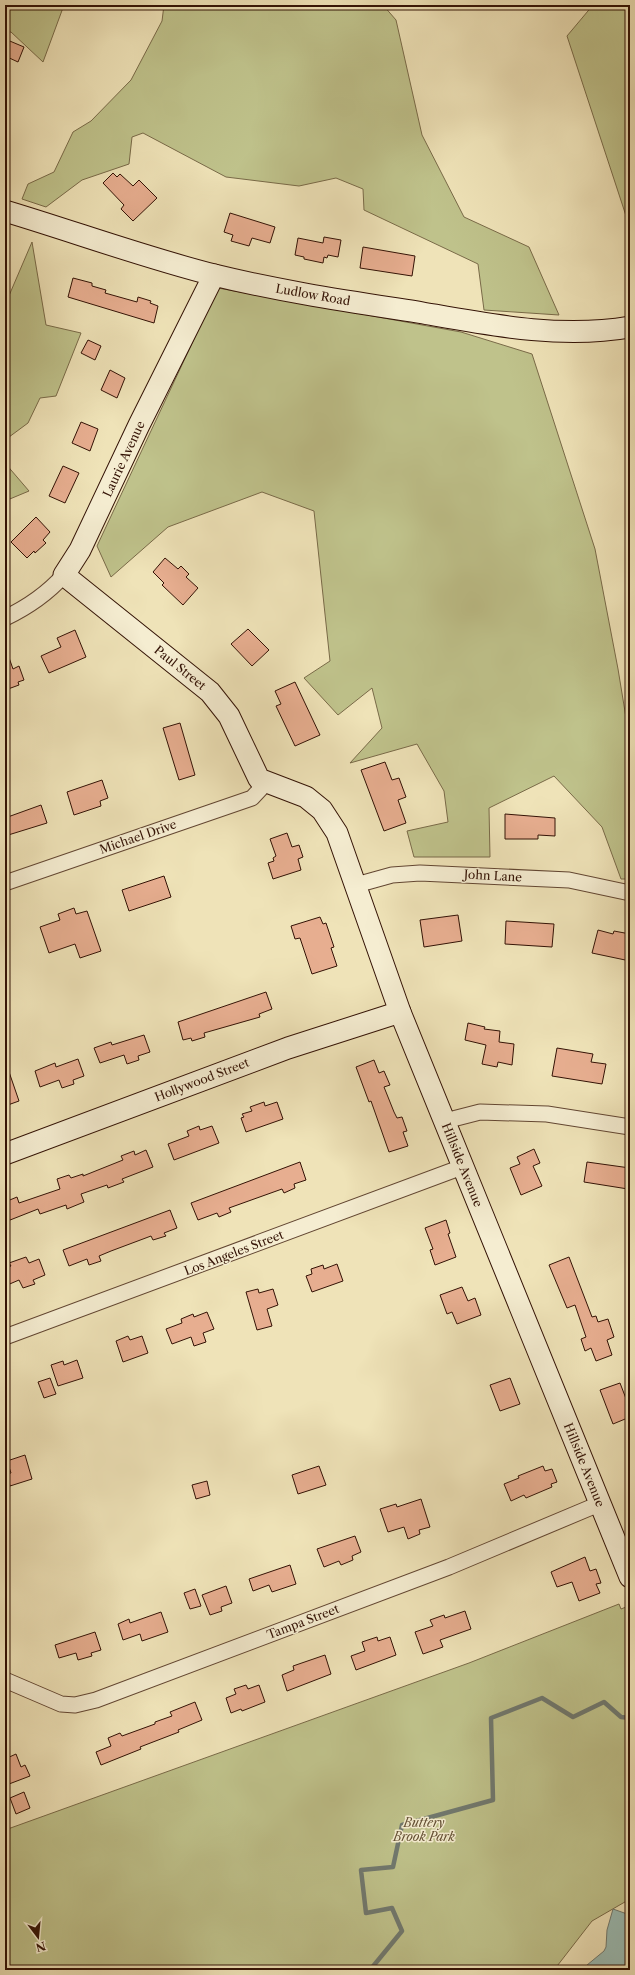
<svg xmlns="http://www.w3.org/2000/svg" width="635" height="1975" viewBox="0 0 635 1975" font-family="'Libre Caslon Text',serif">
<rect width="100%" height="100%" fill="#efe3b8"/>
<filter id="stains"><feTurbulence type="fractalNoise" baseFrequency=".005" numOctaves="4"/><feColorMatrix values="0 0 0 0 .2 0 0 0 0 .09 0 0 0 0 .02 0 0 0 .5 -.17"/></filter>
<radialGradient id="worn" r=".72"><stop offset=".6" stop-color="#630" stop-opacity="0"/><stop offset="1" stop-color="#630" stop-opacity=".3"/></radialGradient>
<g fill="#bfc28b" stroke="#796a48">
<polygon points="5,5 64,5 43,62 11,32 5,32"/>
<polygon points="164,5 383,5 396,20 422,135 464,217 529,247 559,315 484,310 478,264 364,210 363,189 336,178 299,186 226,177 143,133 132,137 129,164 82,180 46,207 22,199 28,184 54,172 73,132 91,121 131,80 162,21"/>
<polygon points="593,5 630,5 630,228 567,36"/>
<polygon points="32,242 46,325 81,333 56,396 40,398 28,423 5,440 5,305"/>
<polygon points="218,288 461,332 532,354 595,549 618,669 630,742 630,879 621,879 602,827 554,776 489,808 490,857 414,857 407,831 448,822 444,791 417,744 350,763 382,728 372,688 338,715 304,678 330,661 314,511 262,492 168,527 111,577 97,546"/>
<polygon points="5,463 29,491 5,501"/>
<polygon points="619,1604 621,1609 626,1607 630,1619 630,1899 592,1921 554,1970 5,1970 5,1830 469,1663"/>
</g>
<polygon fill="#9bbdb5" stroke="#71796f" points="613,1909 630,1915 630,1970 581,1970 604,1951 606,1947 607,1930"/>
<g fill="none" stroke-linecap="round" stroke-linejoin="round">
<polyline stroke="#71796f" stroke-width="4.5" points="370,1970 402,1931 392,1908 366,1913 361,1870 393,1867 402,1825 493,1800 491,1718 542,1698 573,1717 604,1702 621,1717 630,1718"/>
</g>
<g fill="#e7ae90" stroke="#331205">
<polygon points="5,39 24,47 18,62 5,56"/>
<polygon points="113,173 117,177 120,174 133,186 139,180 157,198 133,221 121,209 124,205 103,183"/>
<polygon points="230,213 275,227 270,243 252,238 249,246 231,241 233,235 224,232"/>
<polygon points="324,237 341,240 338,257 328,255 327,258 324,257 323,263 304,259 304,257 295,255 298,238 323,243"/>
<polygon points="363,247 415,256 412,276 360,268"/>
<polygon points="73,278 92,283 92,286 106,290 105,293 137,302 138,297 151,301 150,303 158,306 154,323 68,297"/>
<polygon points="88,340 101,346 95,360 81,353"/>
<polygon points="110,370 125,378 117,398 101,390"/>
<polygon points="81,422 98,429 90,451 72,443"/>
<polygon points="63,466 79,473 65,503 49,496"/>
<polygon points="36,517 50,532 43,540 46,543 35,553 34,551 27,558 11,542"/>
<polygon points="165,558 178,569 181,566 189,574 186,577 198,588 183,605 162,585 164,583 153,572"/>
<polygon points="248,629 269,650 252,666 231,644"/>
<polygon points="75,630 86,657 49,673 41,656 61,647 57,638"/>
<polygon points="5,652 7,652 13,669 19,666 24,680 18,682 19,685 8,689 7,686 5,687"/>
<polygon points="295,682 320,735 295,746 276,706 281,704 275,691"/>
<polygon points="180,723 195,775 179,780 163,728"/>
<polygon points="385,762 392,780 399,778 406,797 398,800 406,823 384,831 361,770"/>
<polygon points="102,780 108,798 100,801 101,806 74,815 67,792"/>
<polygon points="41,805 47,823 5,836 5,818"/>
<polygon points="505,814 555,818 555,836 538,835 538,839 505,839"/>
<polygon points="287,833 292,847 299,845 303,857 298,859 301,870 273,879 268,863 274,861 273,858 276,856 270,839"/>
<polygon points="164,876 171,897 129,911 122,890"/>
<polygon points="74,908 76,914 87,911 101,951 80,958 75,944 49,953 40,927 60,920 58,914"/>
<polygon points="458,915 462,941 424,947 420,920"/>
<polygon points="320,917 323,924 326,923 334,947 331,948 337,966 312,974 300,938 295,939 291,926"/>
<polygon points="506,921 554,924 552,947 505,944"/>
<polygon points="598,930 613,934 614,931 630,934 630,961 592,953"/>
<polygon points="266,992 272,1009 259,1014 260,1017 204,1033 205,1037 192,1041 191,1038 183,1040 178,1022"/>
<polygon points="468,1023 485,1027 484,1029 500,1031 499,1042 514,1044 512,1065 498,1062 497,1067 482,1064 486,1045 465,1040"/>
<polygon points="144,1035 150,1052 138,1056 139,1060 127,1064 124,1055 100,1063 94,1048 111,1042 112,1045"/>
<polygon points="557,1048 593,1054 591,1062 606,1064 602,1084 552,1076"/>
<polygon points="78,1059 84,1076 73,1080 74,1084 62,1088 59,1080 40,1087 35,1071 55,1063 56,1067"/>
<polygon points="374,1060 379,1073 384,1071 390,1085 384,1087 394,1112 397,1118 402,1117 407,1131 403,1132 408,1146 389,1152 371,1101 369,1102 356,1067"/>
<polygon points="5,1066 7,1066 19,1101 5,1106"/>
<polygon points="264,1102 265,1106 277,1102 283,1119 246,1132 241,1118 244,1117 242,1114 252,1111 250,1107"/>
<polygon points="199,1126 200,1130 212,1126 219,1143 174,1160 168,1144 189,1136 187,1131"/>
<polygon points="534,1149 540,1163 533,1166 542,1186 521,1195 510,1168 520,1164 517,1157"/>
<polygon points="146,1150 153,1167 122,1179 124,1182 108,1188 107,1185 81,1194 84,1202 67,1209 66,1205 40,1214 38,1209 5,1222 5,1202 17,1197 19,1203 60,1189 57,1179 69,1175 71,1178 83,1174 83,1176 123,1160 121,1156 134,1151 135,1155"/>
<polygon points="300,1162 306,1180 294,1184 295,1188 284,1193 282,1189 229,1208 231,1212 219,1217 217,1213 198,1220 191,1203"/>
<polygon points="587,1162 630,1168 628,1189 584,1182"/>
<polygon points="170,1210 177,1228 164,1233 166,1236 153,1240 151,1236 111,1251 99,1256 101,1261 89,1265 87,1259 69,1266 63,1250"/>
<polygon points="446,1220 450,1233 448,1234 456,1257 435,1265 430,1250 433,1249 425,1228"/>
<polygon points="26,1257 29,1263 39,1259 45,1275 33,1280 35,1284 23,1288 19,1280 5,1286 5,1268 11,1266 9,1263"/>
<polygon points="569,1257 592,1317 596,1316 598,1322 608,1319 614,1337 607,1340 612,1355 596,1361 591,1348 585,1351 581,1339 586,1337 575,1305 567,1308 549,1265"/>
<polygon points="337,1264 343,1281 312,1292 306,1276 312,1274 311,1269 323,1265 324,1269"/>
<polygon points="462,1287 468,1301 475,1298 481,1315 457,1324 452,1312 447,1314 440,1295"/>
<polygon points="258,1289 259,1293 273,1289 278,1305 267,1309 272,1326 257,1330 246,1292"/>
<polygon points="207,1312 214,1329 203,1333 206,1342 194,1346 191,1337 172,1344 166,1329 182,1323 181,1319 193,1314 194,1317"/>
<polygon points="128,1336 130,1340 142,1336 148,1353 123,1362 116,1341"/>
<polygon points="77,1360 83,1378 58,1386 51,1365 63,1361 64,1365"/>
<polygon points="50,1378 56,1394 44,1398 38,1382"/>
<polygon points="510,1378 520,1404 500,1411 490,1385"/>
<polygon points="620,1383 630,1409 630,1417 613,1424 600,1390"/>
<polygon points="25,1455 32,1479 10,1486 7,1474 11,1473 7,1461"/>
<polygon points="319,1466 326,1485 298,1494 292,1475"/>
<polygon points="543,1466 545,1471 552,1469 557,1482 551,1484 552,1487 526,1498 524,1495 511,1501 504,1484 519,1478 518,1476"/>
<polygon points="207,1481 210,1495 196,1499 192,1485"/>
<polygon points="421,1499 430,1527 419,1530 420,1534 408,1539 404,1527 388,1532 380,1509 396,1504 397,1507"/>
<polygon points="355,1536 361,1552 352,1556 353,1560 341,1565 339,1561 324,1567 317,1549"/>
<polygon points="585,1557 590,1571 596,1569 601,1583 596,1584 600,1593 579,1601 572,1582 557,1587 551,1572"/>
<polygon points="290,1565 296,1584 272,1592 269,1585 253,1591 249,1579"/>
<polygon points="226,1586 232,1603 221,1607 222,1611 210,1615 202,1595"/>
<polygon points="195,1589 201,1606 190,1609 184,1593"/>
<polygon points="465,1611 471,1629 440,1640 443,1647 423,1654 415,1632 433,1626 430,1620 444,1615 445,1618"/>
<polygon points="161,1612 168,1632 142,1641 140,1634 123,1640 118,1624 129,1619 130,1623"/>
<polygon points="95,1632 101,1650 91,1653 92,1656 78,1660 76,1653 59,1658 55,1645"/>
<polygon points="377,1637 378,1641 390,1637 396,1655 356,1670 351,1656 365,1651 362,1642"/>
<polygon points="325,1655 331,1674 287,1691 282,1675 294,1670 293,1666"/>
<polygon points="246,1685 248,1689 259,1685 265,1702 242,1711 241,1709 231,1713 226,1698 236,1694 234,1689"/>
<polygon points="195,1702 202,1720 178,1730 179,1732 140,1747 141,1749 101,1765 96,1752 111,1746 108,1738 120,1733 122,1736 155,1724 155,1722 172,1716 170,1712"/>
<polygon points="16,1754 21,1767 25,1765 30,1776 9,1784 5,1775 5,1759"/>
<polygon points="24,1792 30,1808 16,1814 10,1798"/>
</g>
<g fill="none" stroke-linecap="round" stroke-linejoin="round">
<g stroke="#624632" stroke-width="17">
<g id="street">
<path d="M5,618C28,607 47,594 64,575"/>
<polyline points="5,883 252,798 266,783"/>
<polyline points="356,885 392,875 420,873 569,880 630,893"/>
<polyline points="445,1121 480,1112 547,1114 630,1127"/>
<polyline points="5,1337 462,1167"/>
<polyline points="5,1680 61,1704 75,1705 96,1700 449,1567 599,1504"/>
</g>
</g>
<g stroke="#331205" stroke-width="23">
<g id="secondary">
<path d="M5,211C75,232 143,257 214,275C283,292 353,302 423,313C491,325 561,339 630,327"/>
<polyline points="214,275 139,425 80,550 64,575 210,692 229,716 259,779 306,797 322,810 337,833 400,1012 630,1577"/>
<polyline points="5,1154 288,1048 400,1012"/>
</g>
</g>
<use href="#street" stroke="#f5edd1" stroke-width="15"/>
<use href="#secondary" stroke="#f5edd1" stroke-width="21"/>
</g>
<g text-anchor="middle" stroke-width="3" stroke-linejoin="round" paint-order="stroke">
<g font-size="12" fill="#331205" stroke="#f5edd1">
<text transform="translate(313 295) rotate(10)" y="4">Ludlow Road</text>
<text transform="translate(124 459) rotate(-65)" y="4">Laurie Avenue</text>
<text transform="translate(180 668) rotate(39)" y="4">Paul Street</text>
<text transform="translate(138 837) rotate(-19)" y="4">Michael Drive</text>
<text transform="translate(493 876) rotate(3)" y="4">John Lane</text>
<text transform="translate(202 1080) rotate(-21)" y="4">Hollywood Street</text>
<text transform="translate(462 1165) rotate(68)" y="4">Hillside Avenue</text>
<text transform="translate(234 1253) rotate(-21)" y="4">Los Angeles Street</text>
<text transform="translate(584 1465) rotate(68)" y="4">Hillside Avenue</text>
<text transform="translate(303 1622) rotate(-21)" y="4">Tampa Street</text>
</g>
<g font-size="12" font-style="italic" fill="#645034" stroke="#f5edd1">
<text x="424" y="1827">Buttery<tspan x="424" dy="14">Brook Park</tspan></text>
</g>
</g>
<rect width="635" height="1975" fill="none" stroke="#efe3b8" stroke-width="20"/>
<rect x="6" y="6" width="623" height="1963" fill="none" stroke="#331205" stroke-width="2"/>
<rect x="10" y="10" width="615" height="1955" fill="none" stroke="#331205"/>
<g transform="translate(38 1937) rotate(164)" stroke="#f5edd1" stroke-width="3" paint-order="stroke">
<path d="M0-3L7 15L0 10L-7 15Z" fill="#331205"/>
<text y="-6" font-size="11" font-weight="bold" text-anchor="middle" fill="#331205">N</text>
</g>
<rect width="100%" height="100%" filter="url(#stains)"/>
<rect width="100%" height="100%" fill="url(#worn)"/>
</svg>
